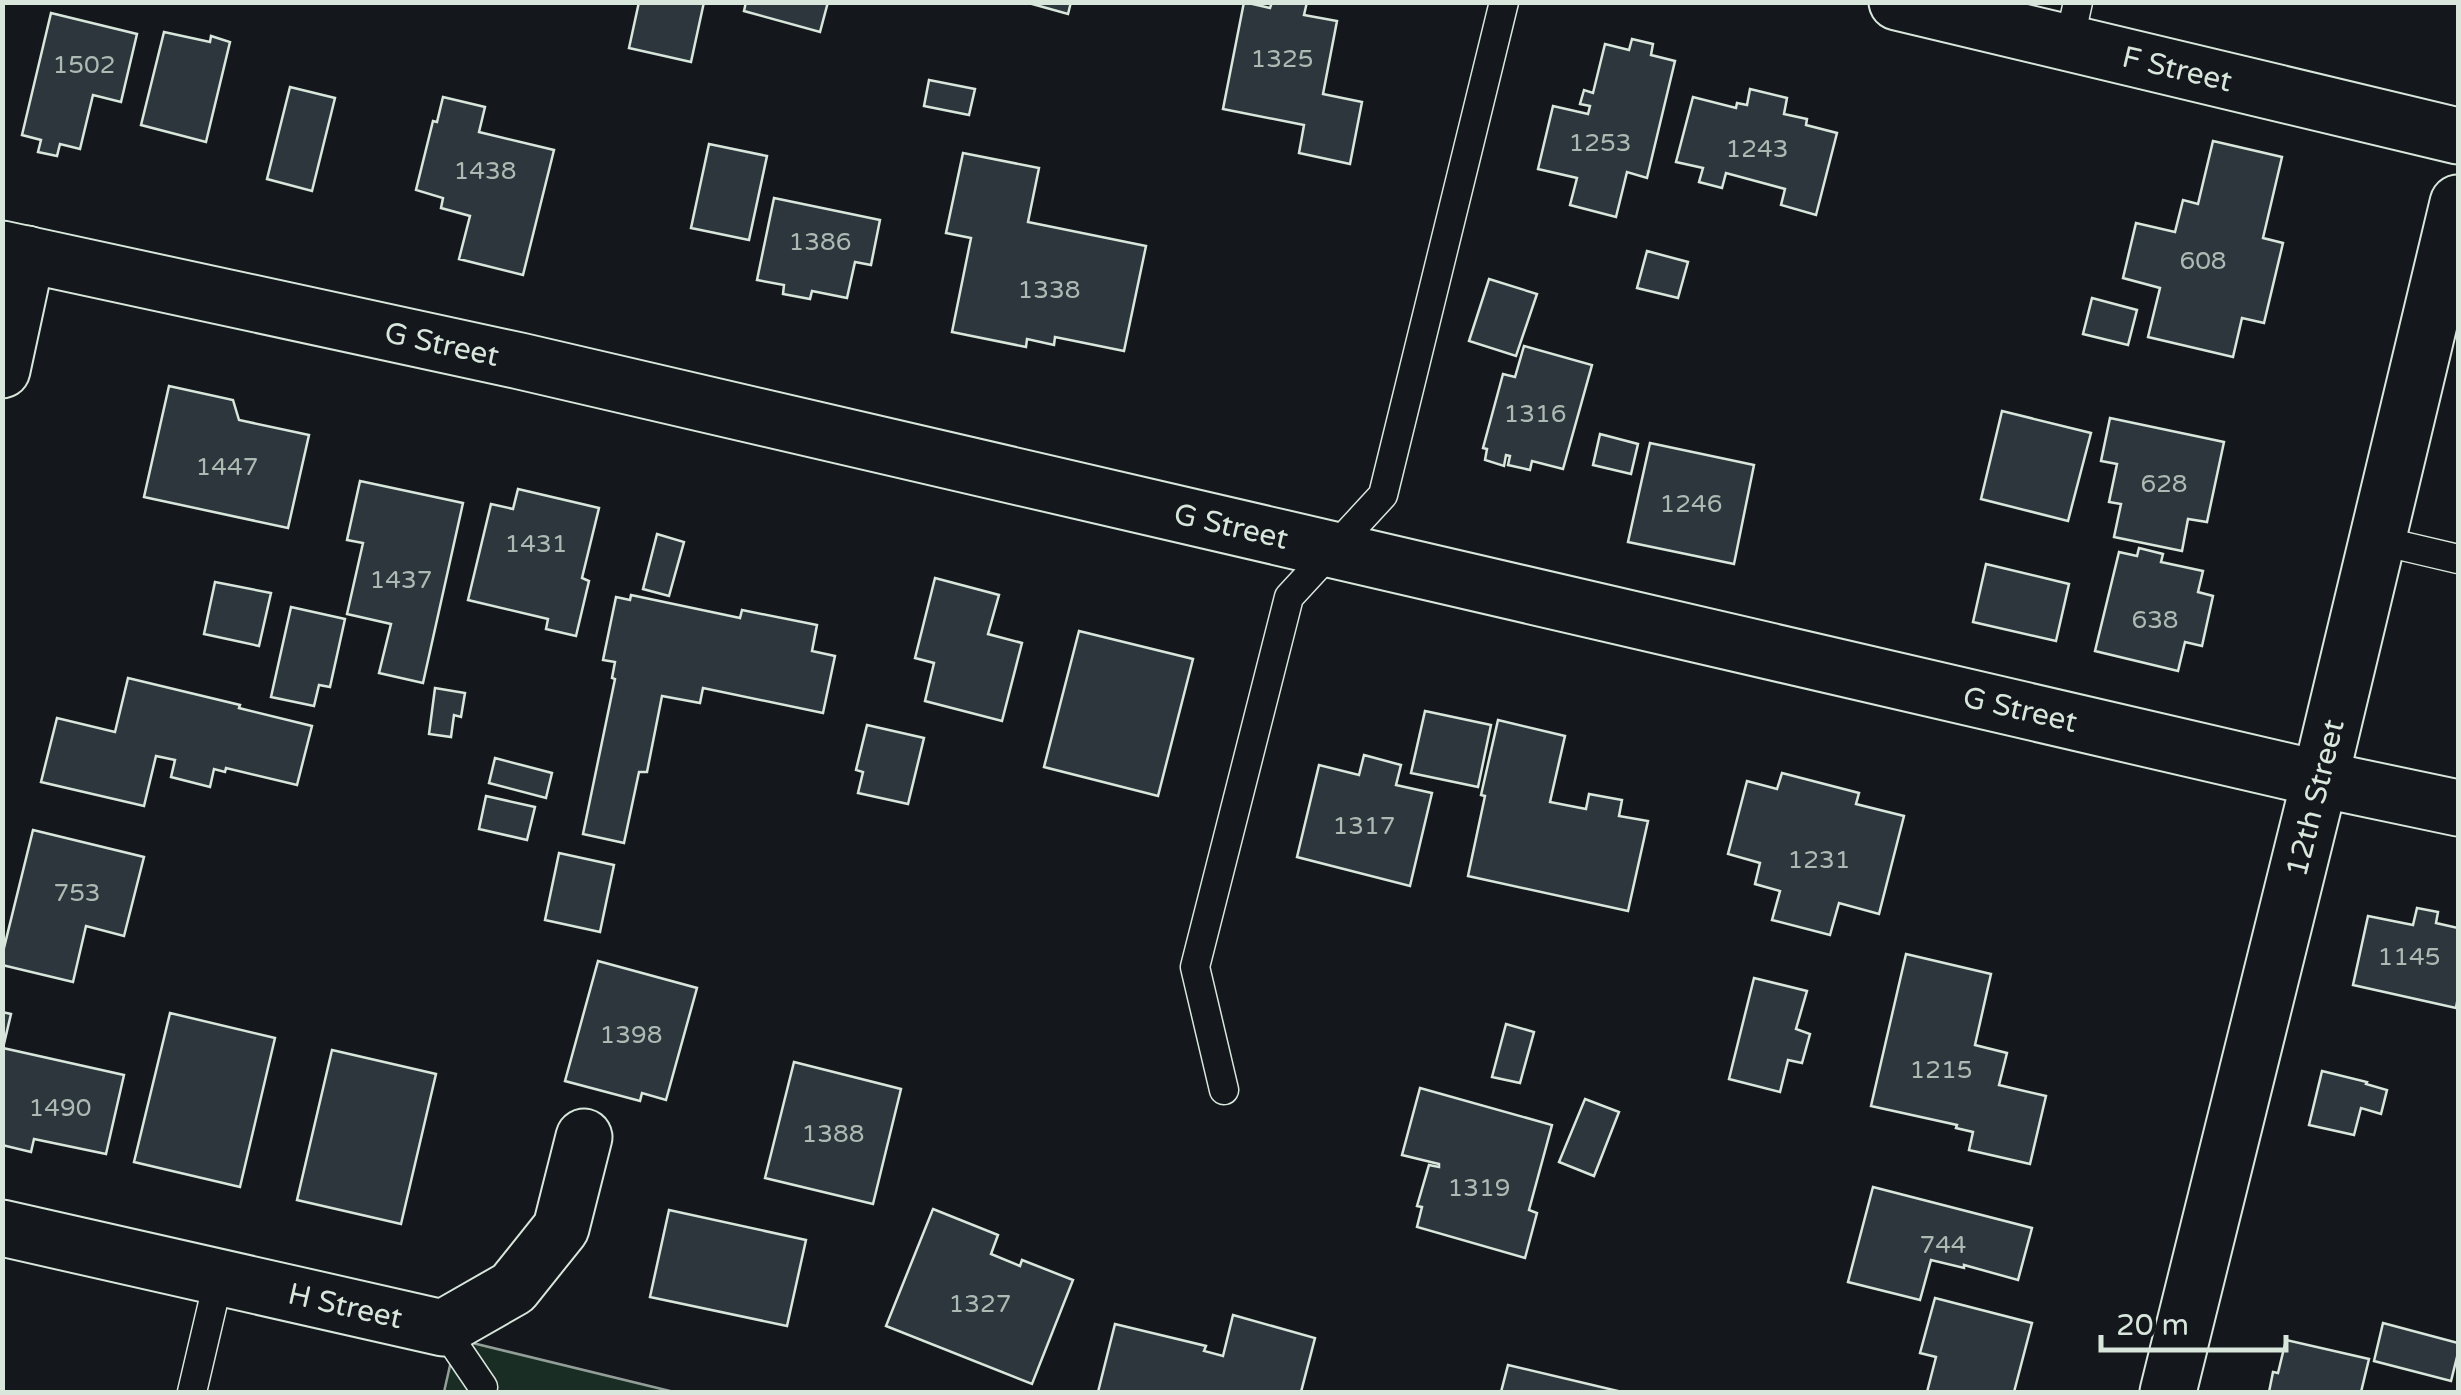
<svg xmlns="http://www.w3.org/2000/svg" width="2461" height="1395" viewBox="0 0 2461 1395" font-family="'Varela Round',sans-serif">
<rect width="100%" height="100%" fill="#14181c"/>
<polygon fill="#1a2d24" stroke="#939e99" stroke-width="2.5" points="456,1339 674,1392 444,1392"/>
<g fill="#2c363c" stroke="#d8e6dc" stroke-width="2.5">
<polygon points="639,2 704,2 691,62 629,48"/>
<polygon points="746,2 828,2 820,32 744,11"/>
<polygon points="1025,2 1071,2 1068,14"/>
<polygon points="1244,2 1270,8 1272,2 1307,2 1304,15 1337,21 1323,94 1362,102 1350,164 1299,153 1304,125 1223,109"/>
<polygon points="51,13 137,34 121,102 93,95 80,149 60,144 57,156 38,152 41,140 22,135"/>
<polygon points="164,32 210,42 211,36 230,42 206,142 141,125"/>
<polygon points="1632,39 1653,44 1651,55 1675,61 1647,178 1627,172 1616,217 1570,205 1577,178 1538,169 1553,106 1588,114 1590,106 1580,104 1584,90 1593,93 1605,44 1629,50"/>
<polygon points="929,80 975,89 969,115 924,106"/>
<polygon points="290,87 335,98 312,191 267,179"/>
<polygon points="1750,89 1787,98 1784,114 1807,119 1806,125 1837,133 1816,215 1781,205 1785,189 1726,173 1722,188 1699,182 1703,168 1676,162 1693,97 1736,108 1737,103 1747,105"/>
<polygon points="443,97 485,107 479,132 554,150 523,275 459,259 470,216 441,208 443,198 416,190 433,121 437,122"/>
<polygon points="2213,141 2282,157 2263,238 2283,243 2264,323 2242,318 2233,357 2148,337 2160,288 2123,278 2136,223 2175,232 2183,200 2198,204"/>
<polygon points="709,144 767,156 749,240 691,228"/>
<polygon points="963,153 1039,168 1028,222 1146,246 1124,351 1055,337 1054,345 1027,339 1026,347 952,332 971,238 946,233"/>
<polygon points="774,198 880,220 871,265 855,262 847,298 812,291 810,299 783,294 784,285 757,280"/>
<polygon points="1647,251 1688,262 1678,298 1637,288"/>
<polygon points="1489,279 1537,294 1516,356 1469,341"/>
<polygon points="2092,298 2137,310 2128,345 2083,334"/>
<polygon points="1524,346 1592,365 1563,469 1532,461 1530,470 1508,465 1510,456 1506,455 1504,466 1485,460 1487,449 1483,448 1503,374 1515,377"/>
<polygon points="169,386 233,400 239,420 309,435 288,528 144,497"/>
<polygon points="2002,411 2091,433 2068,521 1981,499"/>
<polygon points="2110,418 2224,442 2207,522 2188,519 2182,551 2114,537 2121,504 2109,502 2117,464 2101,461"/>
<polygon points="1600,434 1638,444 1631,474 1593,465"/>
<polygon points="1650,443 1754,465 1734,564 1628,542"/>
<polygon points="360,481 463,503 423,683 379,673 391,624 347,614 363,543 347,540"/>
<polygon points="518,489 599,508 582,578 589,581 576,636 546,629 548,619 468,600 491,504 513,509"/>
<polygon points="657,534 684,542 669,596 643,589"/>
<polygon points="2139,548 2163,554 2161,562 2203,571 2198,592 2213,596 2202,646 2185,642 2178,671 2095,651 2119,552 2137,556"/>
<polygon points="1986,564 2069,584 2056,641 1973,622"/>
<polygon points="935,578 999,595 988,634 1022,643 1002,721 925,701 934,663 915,658"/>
<polygon points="215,582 271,593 259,646 204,634"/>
<polygon points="631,595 740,618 742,610 817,625 812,651 835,656 823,713 703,688 700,703 662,696 647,772 639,772 624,843 583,834 615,679 612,678 615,662 603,660 616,597 630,600"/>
<polygon points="291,607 345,619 330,687 319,685 314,706 271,697"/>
<polygon points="1079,631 1193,659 1158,796 1044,767"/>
<polygon points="128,678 240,705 239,708 312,726 297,785 226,768 225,772 214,769 210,787 171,777 175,760 156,756 144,806 41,782 57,718 115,732"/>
<polygon points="435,688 465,693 461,717 454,715 451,737 429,734"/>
<polygon points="1425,711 1491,725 1478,787 1411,773"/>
<polygon points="1498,720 1565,736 1550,802 1586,809 1589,794 1622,800 1619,816 1648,821 1628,911 1468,876 1485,796 1481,795"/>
<polygon points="867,725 924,738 908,804 858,793 863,772 856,770"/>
<polygon points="1364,755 1401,765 1396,785 1432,793 1410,886 1297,857 1319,765 1359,775"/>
<polygon points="495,758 552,773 546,798 489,783"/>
<polygon points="1782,773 1859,793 1856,804 1904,816 1879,914 1839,903 1830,935 1772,920 1780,891 1755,884 1760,863 1728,854 1747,781 1777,789"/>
<polygon points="486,796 535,807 527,840 479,829"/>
<polygon points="33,830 144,857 124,936 86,926 73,982 2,965 2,956"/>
<polygon points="559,853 614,865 600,932 545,920"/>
<polygon points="2417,908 2438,912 2436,923 2458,928 2458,997 2456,1008 2353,985 2368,916 2413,925"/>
<polygon points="1906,954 1991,974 1975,1045 2007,1053 1999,1085 2046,1096 2030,1164 1969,1150 1973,1132 1956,1128 1957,1125 1871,1106"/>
<polygon points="598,961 697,988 666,1100 642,1093 640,1101 565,1081"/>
<polygon points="1754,978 1807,991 1796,1029 1810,1034 1802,1063 1788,1060 1780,1092 1729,1079"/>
<polygon points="2,1012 11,1014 3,1048 124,1075 106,1154 34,1139 31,1152 2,1145"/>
<polygon points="170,1013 275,1038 240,1187 134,1162"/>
<polygon points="1506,1024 1534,1032 1520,1083 1492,1077"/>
<polygon points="332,1050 436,1074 401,1224 297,1200"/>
<polygon points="794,1062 901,1089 873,1204 765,1178"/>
<polygon points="2322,1071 2367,1082 2366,1084 2387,1090 2381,1114 2361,1108 2354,1135 2309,1125"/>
<polygon points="1420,1088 1552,1125 1529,1210 1537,1213 1525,1258 1417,1227 1422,1207 1417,1206 1429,1165 1439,1167 1439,1164 1402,1155"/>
<polygon points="1585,1099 1619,1112 1594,1176 1559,1162"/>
<polygon points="1873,1187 2032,1228 2018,1280 1964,1265 1964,1268 1931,1260 1920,1300 1848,1282"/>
<polygon points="933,1209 998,1235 991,1254 1020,1266 1022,1260 1073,1280 1032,1384 886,1326"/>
<polygon points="669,1210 806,1240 787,1326 650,1297"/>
<polygon points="1935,1298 2032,1323 2014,1392 1927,1392 1936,1357 1920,1353"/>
<polygon points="1233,1315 1315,1338 1301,1392 1098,1392 1115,1324 1206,1346 1204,1351 1223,1356"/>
<polygon points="2383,1323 2458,1343 2458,1353 2451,1381 2374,1361"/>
<polygon points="2286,1340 2369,1359 2361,1392 2269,1392 2273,1372 2278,1373"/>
<polygon points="1508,1365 1622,1392 1501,1392"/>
</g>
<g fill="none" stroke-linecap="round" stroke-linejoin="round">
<g stroke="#d8e6dc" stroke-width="31">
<g id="service">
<polyline points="2069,43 2078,2"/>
<polyline points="2377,540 2458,559"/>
<polyline points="1224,1090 1195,967 1289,597 1383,495 1504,2"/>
<polyline points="443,1328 483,1387 482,1392"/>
<polyline points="192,1392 219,1277"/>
</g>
</g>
<g stroke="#d8e6dc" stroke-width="59">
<g id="minor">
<path id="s1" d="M1897,2L2458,136"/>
<path id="s2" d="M2,249L520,361L2320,779L2458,808"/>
<polyline points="2,370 27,254"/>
<path id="s3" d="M2,1228L443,1328L513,1288L561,1228L584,1137"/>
<path id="s4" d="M2168,1392L2320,779L2458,203"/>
</g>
</g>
<use href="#service" stroke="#14181c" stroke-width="28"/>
<use href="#minor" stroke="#14181c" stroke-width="55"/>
</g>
<g text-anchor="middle" stroke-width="8" stroke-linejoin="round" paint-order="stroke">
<g font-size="25" fill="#adbab4">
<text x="1282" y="67">1325</text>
<text x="84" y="73">1502</text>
<text x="1600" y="151">1253</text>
<text x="1757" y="157">1243</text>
<text x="485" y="179">1438</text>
<text x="820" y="250">1386</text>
<text x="2203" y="269">608</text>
<text x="1049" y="298">1338</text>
<text x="1535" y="422">1316</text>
<text x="227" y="475">1447</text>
<text x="2164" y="492">628</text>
<text x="1691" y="512">1246</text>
<text x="536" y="552">1431</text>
<text x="401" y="588">1437</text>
<text x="2155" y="628">638</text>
<text x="1364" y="834">1317</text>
<text x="1819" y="868">1231</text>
<text x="77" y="901">753</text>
<text x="2409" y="965">1145</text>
<text x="631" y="1043">1398</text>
<text x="1941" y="1078">1215</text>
<text x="60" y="1116">1490</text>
<text x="833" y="1142">1388</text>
<text x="1479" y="1196">1319</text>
<text x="1943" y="1253">744</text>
<text x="980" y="1312">1327</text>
</g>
<g font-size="30" fill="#d8e6dc" stroke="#14181c">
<text dy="10" stroke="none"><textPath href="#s1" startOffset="288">F Street</textPath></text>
<text dy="10" stroke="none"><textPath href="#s2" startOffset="450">G Street</textPath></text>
<text dy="10" stroke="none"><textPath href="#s2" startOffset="1260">G Street</textPath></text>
<text dy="10" stroke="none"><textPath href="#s2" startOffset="2070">G Street</textPath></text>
<text dy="10" stroke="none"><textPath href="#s4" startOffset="612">12th Street</textPath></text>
<text dy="10" stroke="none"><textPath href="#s3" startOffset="352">H Street</textPath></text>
</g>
</g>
<rect width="2461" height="1395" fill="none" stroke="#d8e6dc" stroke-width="10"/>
<path d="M2101 1335v15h185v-15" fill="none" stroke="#d8e6dc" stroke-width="5"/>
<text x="2116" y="1335" font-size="30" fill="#d8e6dc" stroke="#14181c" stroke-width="8" paint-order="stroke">20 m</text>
</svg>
